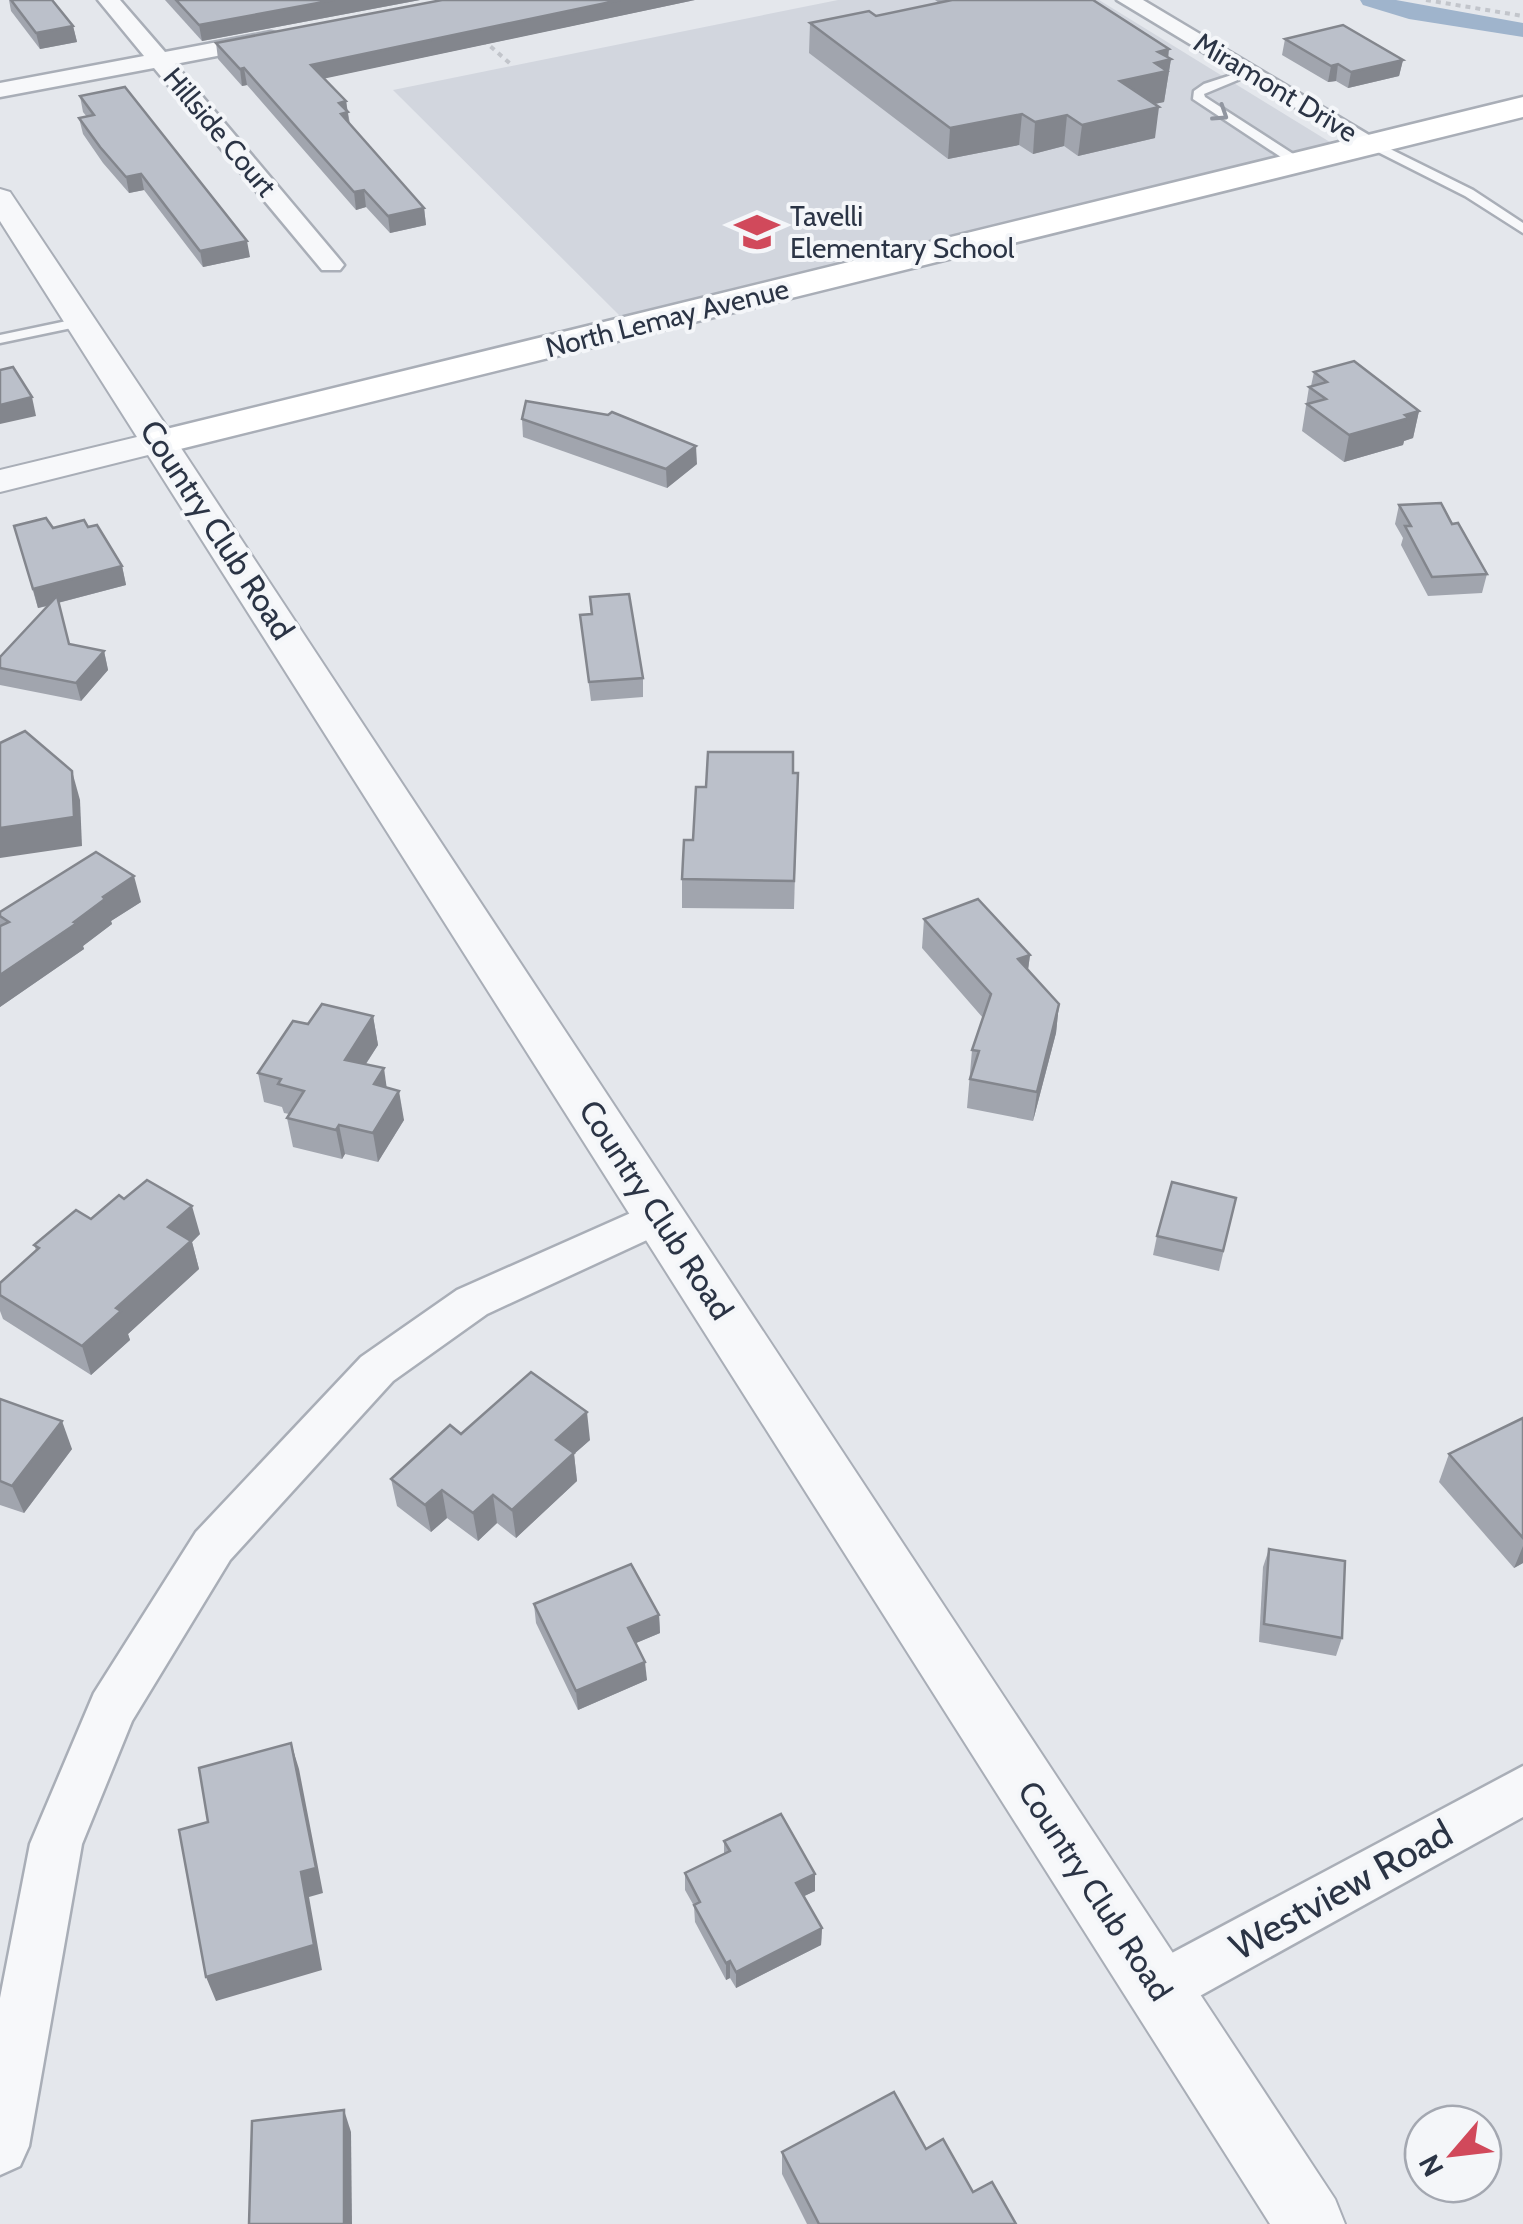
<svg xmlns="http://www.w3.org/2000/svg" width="1523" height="2224" viewBox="0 0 1523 2224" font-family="Cabin,sans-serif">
<rect width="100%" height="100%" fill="#e4e7ec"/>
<polygon fill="#d2d6de" points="838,0 1099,0 1338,147 621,317 393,90"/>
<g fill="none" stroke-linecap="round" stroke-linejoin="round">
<polygon fill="#9fb4cc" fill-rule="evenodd" points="1360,0 1396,0 1523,23 1523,37 1409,19 1363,5"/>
<g stroke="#a9aeb7" stroke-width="5">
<g id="service">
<polygon points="1247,70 1257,72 1204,94 1205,97 1301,159 1301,165 1293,165 1193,99 1194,91 1204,84"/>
<polygon points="1372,140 1473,190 1523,223 1523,233 1465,196 1368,147 1366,144"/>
<polygon points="81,318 88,322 86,325 0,343 0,335"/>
</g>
</g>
<g stroke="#a9aeb7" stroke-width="5">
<g id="minor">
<polygon points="98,0 120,0 165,52 271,32 279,34 282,39 279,44 175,64 340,260 344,265 340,270 322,270 154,68 0,97 0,83 144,56"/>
<polygon points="1117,0 1143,0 1384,144 1372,151 1364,149"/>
<polygon points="660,1200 675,1205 681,1216 675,1227 487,1314 393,1381 230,1560 132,1721 82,1844 29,2146 20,2166 0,2175 0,1998 30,1844 94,1693 196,1532 361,1357 457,1290"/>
<polygon points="1523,1766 1523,1817 1178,2008 1159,2016 1140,2008 1132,1989 1140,1970"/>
</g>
</g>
<g stroke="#a9aeb7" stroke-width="4">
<polygon id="tertiary" points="0,189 10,192 177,442 1335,2199 1345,2224 1270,2224 148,455 0,492 0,470 137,437 0,221"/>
</g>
<g stroke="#a9aeb7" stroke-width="5">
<polygon id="secondary" points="1523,97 1523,117 160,454 146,450 140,442 146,434"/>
</g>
<g stroke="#c2c5cb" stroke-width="4" stroke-dasharray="5 5" stroke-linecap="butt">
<polyline points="1426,0 1523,16"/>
<polyline points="483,40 513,66"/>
</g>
<use href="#service" fill="#f7f8fa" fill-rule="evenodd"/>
<use href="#minor" fill="#f7f8fa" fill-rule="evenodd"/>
<use href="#tertiary" fill="#f7f8fa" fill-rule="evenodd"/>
<use href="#secondary" fill="#fff" fill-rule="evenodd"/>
</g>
<g fill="#a1a5ae">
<polygon points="9,0 52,0 73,26 77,42 40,49 11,11"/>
<polygon points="165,0 420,0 202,41"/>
<polygon points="695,0 324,78 346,101 350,124 424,208 426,225 390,233 366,207 356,210 247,85 242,86 218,59 216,43"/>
<polygon points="935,0 1093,0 1171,59 1164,102 1154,104 1155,138 1078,156 1064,146 1033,154 1019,145 948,159 809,53 810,23 876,16 939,3"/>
<polygon points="1285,39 1403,60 1399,76 1348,88 1336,81 1328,82 1282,55"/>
<polygon points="80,96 250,257 203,267 144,190 129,193 103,163 83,134 79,118 87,117 83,112"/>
<polygon points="1314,372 1419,411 1413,438 1404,441 1403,445 1344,462 1302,431 1309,387 1311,386"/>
<polygon points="608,415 697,464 667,488 523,437 522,419"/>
<polygon points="1399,505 1452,524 1487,574 1482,593 1428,596 1401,545 1403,538 1395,524"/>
<polygon points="14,526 53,528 88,527 122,566 126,585 58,603 69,644 104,651 108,670 81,701 0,685 0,657 48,606 38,608"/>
<polygon points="590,597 643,678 643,697 591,701 580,615 591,614"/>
<polygon points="793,773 798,773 794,909 682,908 682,879 706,787"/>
<polygon points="141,902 111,921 112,924 83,946 84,949 0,1007 0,912"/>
<polygon points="924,919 1030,955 1028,970 1059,1004 1056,1033 1033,1121 967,1108 972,1050 983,1018 922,948"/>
<polygon points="373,1016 378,1045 366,1064 387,1088 404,1120 378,1162 345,1154 342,1159 293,1147 287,1118 289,1114 284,1113 282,1107 264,1102 258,1073 308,1024"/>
<polygon points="1236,1198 1219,1271 1153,1255 1157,1236"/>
<polygon points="91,1219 200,1234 192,1242 199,1269 128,1334 130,1340 91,1375 3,1319 0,1311 0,1283 36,1250 34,1245"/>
<polygon points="0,1399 72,1449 24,1513 0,1505"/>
<polygon points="1523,1418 1523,1563 1514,1568 1439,1482 1449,1454"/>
<polygon points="461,1434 590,1440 574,1454 577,1481 516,1538 497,1523 478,1541 447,1518 431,1532 397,1506 391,1479"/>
<polygon points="1269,1549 1342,1638 1336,1656 1259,1642 1263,1567"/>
<polygon points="534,1604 659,1615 660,1633 636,1643 647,1680 578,1710 536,1623"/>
<polygon points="724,1841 815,1874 815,1891 804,1896 822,1928 821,1945 736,1988 730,1978 726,1980 695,1922 694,1906 685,1890 685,1873 724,1854"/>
<polygon points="926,2149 973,2192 1016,2224 807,2224 782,2174 782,2152"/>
</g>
<g fill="#83868d">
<polygon points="334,0 420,0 202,41 199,25"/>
<polygon points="620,0 695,0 313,81 311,65"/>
<polygon points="73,26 77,42 40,49 36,33"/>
<polygon points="1169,49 1168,60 1171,59 1164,102 1117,112 1120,81 1158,52"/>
<polygon points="1403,60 1399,76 1348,88 1351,72"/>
<polygon points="1338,64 1336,81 1328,82 1331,66"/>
<polygon points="244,68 247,85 242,86 240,69"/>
<polygon points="346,101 350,129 343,130 339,103"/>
<polygon points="1159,107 1155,138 1078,156 1082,125"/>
<polygon points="1022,114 1019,145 948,159 950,128"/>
<polygon points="1067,115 1064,146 1033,154 1035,122"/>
<polygon points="141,174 144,190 129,193 126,177"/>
<polygon points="364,190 366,207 356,210 354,192"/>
<polygon points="424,208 426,225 390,233 388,216"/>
<polygon points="247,241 250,257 203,267 200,251"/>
<polygon points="32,397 36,416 0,424 0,405"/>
<polygon points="1419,411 1413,438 1404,441 1403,445 1344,462 1349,435"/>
<polygon points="696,446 697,464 667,488 666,469"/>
<polygon points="122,566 126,585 38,608 33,589"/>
<polygon points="104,651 108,670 81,701 76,683"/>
<polygon points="72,771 80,800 82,846 0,858 0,828"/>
<polygon points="134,876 141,902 111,921 112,924 83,946 84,949 0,1007 0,975 74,922 103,897"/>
<polygon points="1030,955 1026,984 1018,959"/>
<polygon points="1059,1004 1056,1033 1033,1121 1037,1092"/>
<polygon points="373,1016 378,1045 350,1088 345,1060"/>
<polygon points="384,1068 388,1097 374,1084"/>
<polygon points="399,1091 404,1120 378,1162 373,1133"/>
<polygon points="339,1125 345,1154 342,1159 336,1130"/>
<polygon points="192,1206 200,1234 192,1242 199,1269 128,1334 130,1340 91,1375 82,1346 116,1308 168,1227"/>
<polygon points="587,1412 590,1440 574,1454 577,1481 516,1538 512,1510 556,1440"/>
<polygon points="62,1421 72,1449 24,1513 12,1486"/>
<polygon points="442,1490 447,1518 431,1532 425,1505"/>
<polygon points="493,1495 497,1523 478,1541 473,1513"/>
<polygon points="1523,1546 1523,1563 1514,1568"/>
<polygon points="659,1615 660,1633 629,1646 628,1628"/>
<polygon points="645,1662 647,1680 578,1710 576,1691"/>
<polygon points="291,1743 299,1769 323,1893 309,1897 322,1970 216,2001 206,1977 301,1872"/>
<polygon points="815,1874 815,1891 796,1900 796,1883"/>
<polygon points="822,1928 821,1945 736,1988 736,1972"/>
<polygon points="730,1961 730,1978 726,1980 726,1963"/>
<polygon points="344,2110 351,2132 352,2224 344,2224"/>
</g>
<g fill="#bbc0ca" stroke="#83868d" stroke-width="2.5">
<polygon points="11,0 52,0 73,26 36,33"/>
<polygon points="176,0 334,0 199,25"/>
<polygon points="442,0 620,0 311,65 346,101 339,103 348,112 341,114 424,208 388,216 364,190 354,192 244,68 240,69 216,43"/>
<polygon points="952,0 1093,0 1169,49 1158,52 1171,59 1155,63 1167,71 1120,81 1159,107 1082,125 1067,115 1035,122 1022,114 950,128 810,23 869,11 876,16"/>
<polygon points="1343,25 1403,60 1351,72 1338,64 1331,66 1285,39"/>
<polygon points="125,87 247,241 200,251 141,174 126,177 100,147 79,118 94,115 80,96"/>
<polygon points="1354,361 1419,411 1405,415 1409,418 1349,435 1307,404 1326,399 1309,387 1327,382 1314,372"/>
<polygon points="13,367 32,397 0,405 0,370"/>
<polygon points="526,401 608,415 612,412 696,446 666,469 522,419"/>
<polygon points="1441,503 1452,524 1458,523 1487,574 1432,577 1405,526 1411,526 1399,505"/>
<polygon points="46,518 53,528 84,520 88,527 97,525 122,566 33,589 14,526"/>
<polygon points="629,594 643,678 589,682 580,615 592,614 590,597"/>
<polygon points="57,596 69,644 104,651 76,683 0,668 0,657"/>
<polygon points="25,731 72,771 74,817 0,828 0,743"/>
<polygon points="708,752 793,752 793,773 798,773 794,881 682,879 684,840 693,840 696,787 706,787"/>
<polygon points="96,852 134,876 103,897 105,899 74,922 77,923 0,975 0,926 9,922 0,916 0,912"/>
<polygon points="978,899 1030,955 1018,959 1059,1004 1037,1092 970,1079 979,1051 972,1050 991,994 924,919"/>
<polygon points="322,1004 373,1016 345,1060 384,1068 374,1084 399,1091 373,1133 339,1125 336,1130 287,1118 304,1091 278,1084 281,1079 258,1073 293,1021 308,1024"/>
<polygon points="147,1180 192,1206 168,1227 191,1241 116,1308 121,1311 82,1346 0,1295 0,1283 39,1248 34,1245 76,1210 91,1219 119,1195 124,1199"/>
<polygon points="1172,1182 1236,1198 1223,1251 1157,1236"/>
<polygon points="531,1372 587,1412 556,1440 574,1453 512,1510 493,1495 473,1513 442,1490 425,1505 391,1479 450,1425 461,1434"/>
<polygon points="0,1399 62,1421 12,1486 0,1481"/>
<polygon points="1523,1418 1523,1538 1449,1454"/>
<polygon points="1269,1549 1345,1561 1342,1638 1264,1624"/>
<polygon points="631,1564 659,1615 628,1628 645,1662 576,1691 534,1604"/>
<polygon points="291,1743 316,1868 301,1872 314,1945 206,1977 179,1830 208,1822 199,1768"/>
<polygon points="781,1814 815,1874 796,1883 822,1928 736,1972 730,1961 726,1963 694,1905 700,1902 685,1873 730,1851 724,1841"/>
<polygon points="894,2092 926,2149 943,2139 973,2192 992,2182 1016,2224 819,2224 782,2152"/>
<polygon points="344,2110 344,2224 249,2224 252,2121"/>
</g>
<defs><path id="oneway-chevron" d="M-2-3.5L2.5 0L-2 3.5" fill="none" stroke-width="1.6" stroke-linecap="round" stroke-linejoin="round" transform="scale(2.5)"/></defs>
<use stroke="#9196a0" href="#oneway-chevron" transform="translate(1221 114) rotate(33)"/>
<defs>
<g id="school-bare" transform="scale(3.45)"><path d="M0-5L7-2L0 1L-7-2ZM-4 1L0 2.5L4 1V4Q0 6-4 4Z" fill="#d1495b" stroke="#f4f6f9" stroke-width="2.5" paint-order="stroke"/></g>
</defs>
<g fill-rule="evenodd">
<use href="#school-bare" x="757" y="232"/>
</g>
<g text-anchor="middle" stroke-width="8" stroke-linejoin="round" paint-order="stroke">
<g font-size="28" fill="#2b3445" stroke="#f4f6f9">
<text transform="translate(1276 87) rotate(31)" y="10">Miramont Drive</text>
<text transform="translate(220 132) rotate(50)" y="10">Hillside Court</text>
<text transform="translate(667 318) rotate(-14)" y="10">North Lemay Avenue</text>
</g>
<g font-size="28" fill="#2b3445" stroke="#f4f6f9" text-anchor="start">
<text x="790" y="226">Tavelli<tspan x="790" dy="32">Elementary School</tspan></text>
</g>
<g font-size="32" fill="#2b3445" stroke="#f4f6f9">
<text transform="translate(217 530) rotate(57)" y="11">Country Club Road</text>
<text transform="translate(656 1210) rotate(57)" y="11">Country Club Road</text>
<text transform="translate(1095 1891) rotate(57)" y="11">Country Club Road</text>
</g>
<g font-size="38" fill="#2b3445" stroke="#f4f6f9">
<text transform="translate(1341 1890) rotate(-29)" y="13">Westview Road</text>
</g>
</g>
<g transform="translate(1453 2154) rotate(242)"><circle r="48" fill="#f4f6f9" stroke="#a4a8b1" stroke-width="2.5"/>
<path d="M0-8L18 38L0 25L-18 38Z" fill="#d1495b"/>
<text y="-15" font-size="28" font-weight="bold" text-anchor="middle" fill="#2b3445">N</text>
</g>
</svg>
